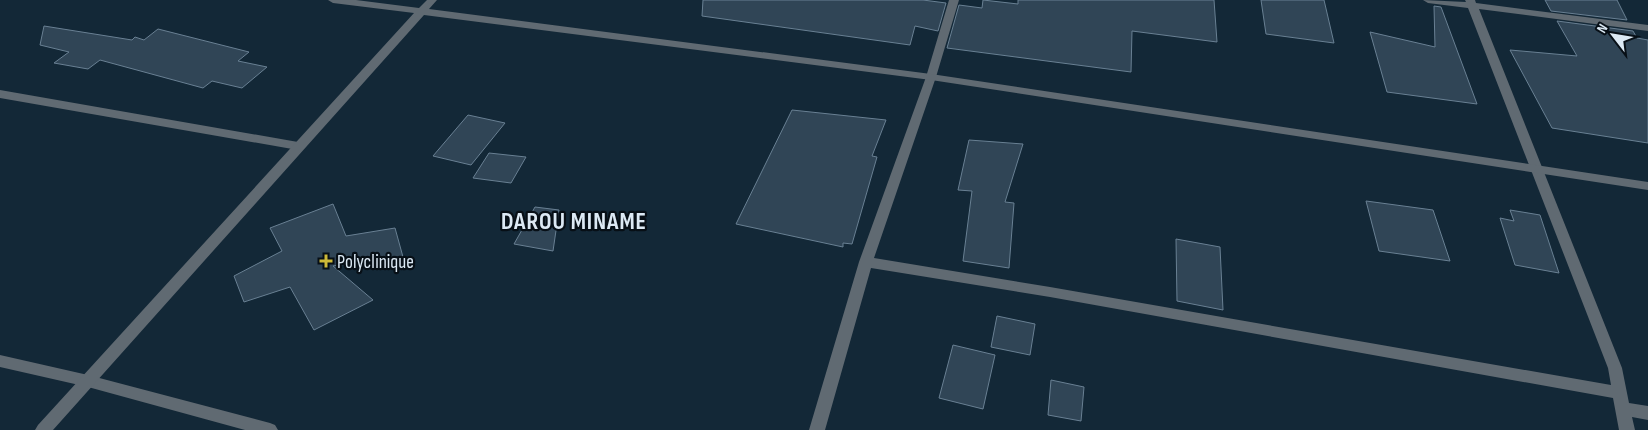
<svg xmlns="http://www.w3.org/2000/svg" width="1648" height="430" viewBox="0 0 1648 430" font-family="'Sofia Sans Condensed',sans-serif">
<rect width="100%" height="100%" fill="#132837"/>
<g fill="#304556" stroke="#698093">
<polygon points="703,0 923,0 946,3 938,31 915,26 910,45 702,16"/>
<polygon points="983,0 1018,4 1018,0 1214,0 1217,42 1132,31 1131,72 947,48 959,5 982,8"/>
<polygon points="1261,0 1324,0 1334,43 1266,34"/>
<polygon points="1545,0 1617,0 1627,20 1551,11"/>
<polygon points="1434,6 1441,7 1477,104 1387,92 1370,32 1435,47"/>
<polygon points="1557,21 1633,31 1637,38 1648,40 1648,143 1552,128 1510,50 1577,56"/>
<polygon points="44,26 132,40 135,37 144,40 158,29 249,52 238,61 267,67 242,88 212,81 203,88 100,60 88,69 54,63 69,52 40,45"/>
<polygon points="792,110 886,120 872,156 877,157 852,244 843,243 843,247 736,224"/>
<polygon points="468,115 505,123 471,165 433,156"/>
<polygon points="969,140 1023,144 1005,202 1014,203 1009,268 963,261 972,191 958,190"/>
<polygon points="489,153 526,157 511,183 473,178"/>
<polygon points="1366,201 1433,210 1450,261 1379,251"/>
<polygon points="333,204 346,236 395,228 403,257 333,266 373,300 314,330 290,287 244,302 234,276 282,251 270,228"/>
<polygon points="535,207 559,210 553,251 514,244"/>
<polygon points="1510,210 1540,215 1559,273 1515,265 1500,218 1514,221"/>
<polygon points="1176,239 1220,247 1223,310 1177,301"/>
<polygon points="997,316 1035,324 1030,355 991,347"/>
<polygon points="953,345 995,355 983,409 939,398"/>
<polygon points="1051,380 1084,387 1081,421 1048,415"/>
</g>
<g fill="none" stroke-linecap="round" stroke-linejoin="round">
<g fill="#606a72" fill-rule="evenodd">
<polygon points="949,0 959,0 936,77 874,258 1050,287 1611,385 1608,368 1468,8 1428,3 1423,0 1466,2 1465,0 1475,0 1476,3 1648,25 1648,31 1479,9 1622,368 1629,403 1648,406 1648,420 1632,417 1635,430 1619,430 1613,398 1050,297 871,268 825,430 809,430 859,262 926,77"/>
<polygon points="0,90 298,142 304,146 298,150 0,98"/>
<polygon points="0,355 88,375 270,423 275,425 278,430 245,430 88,387 0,367"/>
</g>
<polygon fill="#606a72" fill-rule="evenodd" points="328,0 356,0 419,8 427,0 437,0 429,9 931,74 1648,182 1648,190 931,80 424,15 53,430 35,430 38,425 414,13 333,3"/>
</g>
<path fill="#cdb938" stroke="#070f16" stroke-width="2" d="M323.5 253.5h5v5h5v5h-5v5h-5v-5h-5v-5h5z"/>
<g text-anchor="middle" stroke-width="4.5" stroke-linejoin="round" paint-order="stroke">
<g font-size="19" fill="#dce9f4" stroke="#070f16" text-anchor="start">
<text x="337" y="268">Polyclinique</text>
</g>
<g font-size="24" font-weight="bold" letter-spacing="1" fill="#dce9f4" stroke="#070f16">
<text x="574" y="229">DAROU MINAME</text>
</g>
</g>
<g transform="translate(1613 35) rotate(301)" stroke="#070f16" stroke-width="4" paint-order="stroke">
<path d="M0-4L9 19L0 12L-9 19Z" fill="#dce9f4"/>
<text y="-8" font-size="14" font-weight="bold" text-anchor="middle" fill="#dce9f4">N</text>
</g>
</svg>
